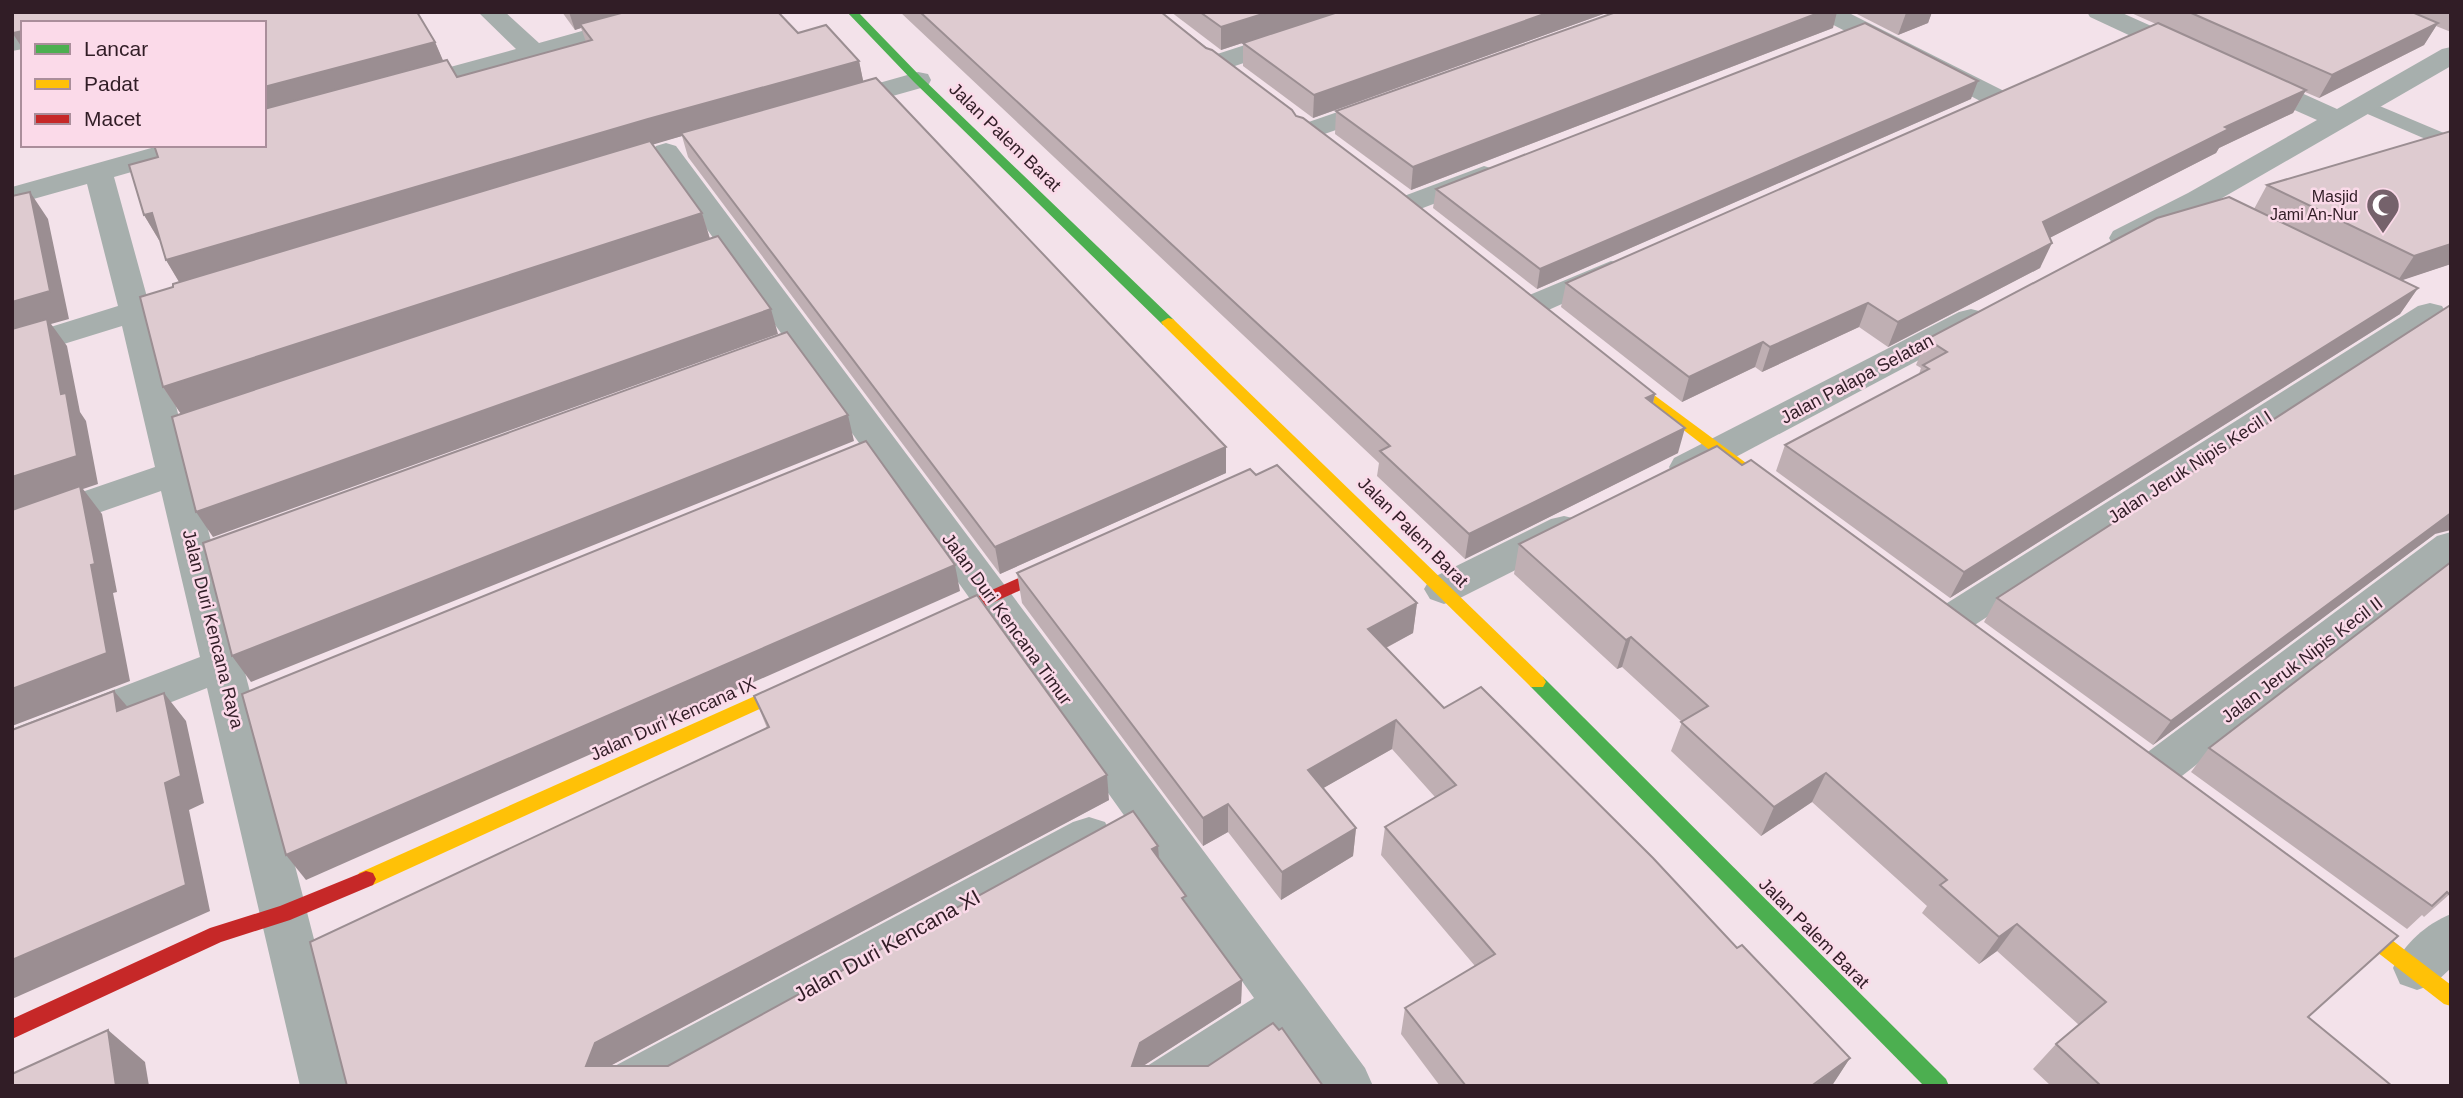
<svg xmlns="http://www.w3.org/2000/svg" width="2463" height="1098" viewBox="0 0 2463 1098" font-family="Helvetica,sans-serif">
<rect width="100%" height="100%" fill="#f3e2ea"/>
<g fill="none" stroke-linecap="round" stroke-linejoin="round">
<polygon fill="#a7afad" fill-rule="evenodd" points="2363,99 2451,136 2451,150 2356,109 2353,105 2356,101"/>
<g fill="#a7afad" fill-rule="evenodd">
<polygon points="478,12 505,12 539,43 650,12 691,12 688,17 415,94 405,96 395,94 391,88 395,82 516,49"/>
<polygon points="1346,12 1384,12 1381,17 1226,69 1217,71 1208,69 1204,63 1208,57"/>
<polygon points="1815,12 1847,12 2006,92 2010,98 2006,104 1996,106 1986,104 1818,17"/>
<polygon points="2087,12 2120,12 2196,46 2200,52 2196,58 2187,60 2178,58 2090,17"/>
<polygon points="23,33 23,49 12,51 12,35"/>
<polygon points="2451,47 2451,66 2210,205 2135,245 2124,247 2113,245 2109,238 2113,231 2188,193 2317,120 2242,87 2239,81 2242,75 2252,73 2262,75 2337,109 2442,49"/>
<polygon points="918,72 928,74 931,80 928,86 836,112 826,110 822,104 826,98"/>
<polygon points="1384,96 1394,98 1398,104 1394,110 1307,140 1297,138 1293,132 1297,126"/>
<polygon points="666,143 676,146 1306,988 1365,1068 1373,1086 1316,1086 1281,1037 1207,1086 1136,1086 1144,1068 1254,998 652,152 656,146"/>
<polygon points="162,145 209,145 205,151 114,177 147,297 194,283 205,286 210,293 205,300 153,317 352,1086 300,1086 207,688 12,765 12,729 200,657 161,491 12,543 12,516 155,467 122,326 12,360 12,339 118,306 87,184 12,205 12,187"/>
<polygon points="1484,166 1494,169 1499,175 1494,181 1407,214 1396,211 1392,205 1396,199"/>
<polygon points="1611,261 1622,263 1627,270 1622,277 1544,312 1533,315 1522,312 1517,305 1522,298"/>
<polygon points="2430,303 2442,306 2446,313 2442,320 1964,632 1950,636 1936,632 1930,621 1936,610 2418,306"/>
<polygon points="1971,309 1983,312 1987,319 1983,326 1700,476 1687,479 1674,476 1669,467 1674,458 1959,312"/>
<polygon points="1564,516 1577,519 1583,529 1577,539 1458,599 1444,604 1430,599 1424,589 1430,579 1551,519"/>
<polygon points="2451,532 2451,567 2169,786 2153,791 2137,786 2131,773 2137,760 2437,536"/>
<polygon points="1089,817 1105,822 1112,836 1105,850 680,1086 603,1086 611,1068 1073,822"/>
<path d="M2451,914V968L2434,984L2417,990L2400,984L2393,968C2404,944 2426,924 2451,914Z"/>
</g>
<g fill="#4caf50" fill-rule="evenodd">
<polygon points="847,12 858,12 922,78 1173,319 1175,322 1173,325 1163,325 914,82"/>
<polygon points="1537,675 1543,677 1946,1079 1949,1086 1924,1086 1531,687 1528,682 1531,677"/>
</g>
<g fill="#ffc107" fill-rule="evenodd">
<polygon points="1168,318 1173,319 1543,677 1546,682 1543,687 1531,687 1163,325 1161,322"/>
<polygon points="1612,364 1761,474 1764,478 1761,482 1751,482 1607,371 1605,368"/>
<polygon points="804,674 810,676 813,681 810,686 373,885 366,887 359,885 356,879 359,873"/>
<polygon points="2344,906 2351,909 2451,985 2451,1006 2444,1004 2337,921 2334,915 2337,909"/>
</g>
<g fill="#c62828" fill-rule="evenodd">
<polygon points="1066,557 1072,559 1074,563 1072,567 941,626 929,626 927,622 929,618"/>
<polygon points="366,871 373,873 376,879 373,885 290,920 221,942 12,1039 12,1019 210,928 280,906"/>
</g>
</g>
<g fill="#bfafb3">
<polygon points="12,12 417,12 435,42 443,61 447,60 457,77 586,42 581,28 575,30 562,12 778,12 798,33 826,25 859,61 863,81 876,78 1226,447 1226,473 1000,574 688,157 682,136 652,144 702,213 710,239 181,414 163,387 140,297 173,287 173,284 179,282 166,260 160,240 159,240 144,215 129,165 158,157 154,145 264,145 264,23 23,23 23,49 13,34 12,34"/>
<polygon points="900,12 1161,12 1655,394 1653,404 1678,453 1465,559 1377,476 1379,463"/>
<polygon points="1171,12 1337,12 1221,50"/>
<polygon points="1338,12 1609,12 1313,118 1243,66 1243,43"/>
<polygon points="1853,12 1932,12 1928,23 1898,35"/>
<polygon points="2129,12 2451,12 2451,32 2436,26 2424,45 2319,98 2305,92 2293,113 2219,148 2216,153 2049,238 2040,268 1888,347 1859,327 1762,372 1755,367 1682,402 1561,307 1566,283 2156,24"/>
<polygon points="1833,28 1411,190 1335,134 1336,111"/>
<polygon points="1971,99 1537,289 1433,208 1436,189"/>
<polygon points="2267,185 2451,264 2401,280 2418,288 2400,314 1950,598 1776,471 1785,445 1919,374 1921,368 1916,365 1927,339 2254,209"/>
<polygon points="1256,475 1417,603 1413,633 1386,648 1444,708 1737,948 1850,1058 1833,1084 1831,1086 1440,1086 1401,1034 1405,1008 1475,966 1381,855 1385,827 1435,797 1392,749 1323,788 1356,828 1353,856 1281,900 1228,832 1203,846 1022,603 1017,573"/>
<polygon points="2435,534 2153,745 1984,622 1997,598"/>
<polygon points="1519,544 2308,1018 2392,1086 2051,1086 2033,1069 2056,1044 2079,1025 1997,951 1979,964 1922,913 1927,906 1812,802 1761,836 1671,751 1682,722 1622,667 1617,669 1514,574"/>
<polygon points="754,696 1109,800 610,1066 668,1066 1159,859 1186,903 1242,980 1241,1003 1143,1066 347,1086 767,728"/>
<polygon points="2209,748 2451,893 2424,917 2422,915 2407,929 2191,772"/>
</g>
<g fill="#9b8e92">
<polygon points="12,12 23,28 23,49 13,34 12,34"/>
<polygon points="569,12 639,12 580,24 581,28 575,30"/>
<polygon points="1269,12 1337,12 1221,50 1221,27"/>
<polygon points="1550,12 1609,12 1313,118 1314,95"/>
<polygon points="1821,12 1837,12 1833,28 1411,190 1413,167"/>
<polygon points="1932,12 1928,23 1898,35 1906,13"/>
<polygon points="2438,23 2424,45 2319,98 2332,75"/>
<polygon points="435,42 445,65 264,114 264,87"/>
<polygon points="859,61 864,85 681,133 682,136 181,285 166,260 648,119"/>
<polygon points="1978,81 1971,99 1537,289 1540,269"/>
<polygon points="2306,90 2293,113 2219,148 2216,153 2032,247 2043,222 2225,127"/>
<polygon points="30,192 48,219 69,319 51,324 67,346 80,412 86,421 98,484 83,489 102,514 117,592 113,593 130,681 12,726 12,302"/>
<polygon points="152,213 167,238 159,240 144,215"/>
<polygon points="702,213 710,239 181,414 163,387"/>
<polygon points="2052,243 2040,268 1888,347 1898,322"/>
<polygon points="2451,244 2451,264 2397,282 2414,256"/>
<polygon points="2418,288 2400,314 1950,598 1964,572"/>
<polygon points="1868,303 1859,327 1762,372 1770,347"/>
<polygon points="771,309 778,334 213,537 196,512"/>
<polygon points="1763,342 1755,367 1682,402 1689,377"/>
<polygon points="1655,394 1649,418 1646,398"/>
<polygon points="848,415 854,441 251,682 232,656"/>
<polygon points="1685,428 1678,453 1465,559 1469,534"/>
<polygon points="1226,447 1226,473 1000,574 995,547"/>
<polygon points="2451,513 2451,530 2435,534 2153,745 2171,721"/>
<polygon points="955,565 960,591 306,880 286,855"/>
<polygon points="1417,603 1413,633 1365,659 1368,629"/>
<polygon points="1631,637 1622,667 1617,669 1626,640"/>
<polygon points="114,691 137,718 117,711"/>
<polygon points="164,693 186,721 204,803 189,810 210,911 12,999 12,960 165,783"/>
<polygon points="1396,720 1392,749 1306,798 1308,770"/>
<polygon points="1826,773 1812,802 1761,836 1774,807"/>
<polygon points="1107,775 1109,800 610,1066 586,1066 595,1043"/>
<polygon points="1228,804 1228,832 1203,846 1203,818"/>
<polygon points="1356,828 1353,856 1281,900 1282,872"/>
<polygon points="1158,846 1160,871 1152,849"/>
<polygon points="2017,924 1997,951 1979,964 1999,937"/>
<polygon points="1242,980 1241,1003 1143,1066 1132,1066 1140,1043"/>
<polygon points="108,1030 145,1062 149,1086 116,1086"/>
<polygon points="1850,1058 1833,1084 1831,1086 1813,1086"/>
</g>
<g fill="#decbd0" stroke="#9b8e92" stroke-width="2">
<polygon points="12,12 417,12 435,42 264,87 264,23 23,23 23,31 13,33"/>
<polygon points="625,12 778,12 798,33 826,25 859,61 648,119 166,260 152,213 144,215 129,165 158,157 154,145 264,145 264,109 447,60 457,77 592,40 580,24"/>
<polygon points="920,12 1161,12 1206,48 1212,50 1292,110 1296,116 1303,118 1397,189 1655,394 1646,398 1685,428 1469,534 1380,451 1390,446"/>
<polygon points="1200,12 1269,12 1221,27"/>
<polygon points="1338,12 1550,12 1314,95 1243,43"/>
<polygon points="1616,12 1821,12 1413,167 1336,111"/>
<polygon points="2189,12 2412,12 2438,23 2332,75"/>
<polygon points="1865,23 1978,81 1540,269 1436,189"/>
<polygon points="2158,23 2306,90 2225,127 2229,129 2043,222 2052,243 1898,322 1868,303 1770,347 1763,342 1689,377 1566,283"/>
<polygon points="876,78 1226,447 995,547 681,133"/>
<polygon points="2451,131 2451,244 2414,256 2267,185"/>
<polygon points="650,141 702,213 163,387 140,297 173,287 173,284"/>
<polygon points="30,192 50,291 12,302 12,196"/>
<polygon points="2229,197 2418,288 1964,572 1785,445 1929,369 1923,365 1947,352 1927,339 2157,218"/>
<polygon points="718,236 771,309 196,512 172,417"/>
<polygon points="2449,306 2451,306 2451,513 2171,721 1997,598"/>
<polygon points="47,319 61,394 66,393 77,456 12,477 12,329"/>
<polygon points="787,332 848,415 232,656 203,543"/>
<polygon points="866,441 955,565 286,855 242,694"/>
<polygon points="1717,446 1742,465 1751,460 2398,936 2308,1017 2392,1086 2101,1086 2056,1044 2106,1002 2017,924 1999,937 1940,885 1947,880 1826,773 1774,807 1681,722 1708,706 1631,637 1626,640 1519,544"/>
<polygon points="1277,465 1417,603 1368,629 1444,708 1481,687 1653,858 1737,948 1742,945 1850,1058 1814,1084 1816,1086 1466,1086 1405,1008 1495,954 1385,827 1456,785 1396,720 1308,770 1356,828 1282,872 1228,804 1203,818 1017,573 1250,469 1256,475"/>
<polygon points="80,486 95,564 91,565 107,653 12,689 12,510"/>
<polygon points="2451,562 2451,893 2449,894 2447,892 2432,906 2209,748"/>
<polygon points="977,595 1107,775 595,1043 586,1066 668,1066 1133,811 1158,846 1152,849 1186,896 1182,898 1242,980 1140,1043 1132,1066 1208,1066 1273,1023 1279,1030 1282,1028 1323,1086 347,1086 310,942 769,727 754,696"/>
<polygon points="114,691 117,711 164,693 181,776 165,783 186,885 12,960 12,730"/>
<polygon points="108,1030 116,1086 12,1086 12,1074"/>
</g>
<defs>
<g id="mosque-pin" transform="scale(1.75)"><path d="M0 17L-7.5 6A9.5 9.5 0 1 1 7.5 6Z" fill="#75626b" stroke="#fbdae9"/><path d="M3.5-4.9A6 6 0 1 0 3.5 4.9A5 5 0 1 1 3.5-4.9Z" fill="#fff"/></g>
</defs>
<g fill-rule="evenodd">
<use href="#mosque-pin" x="2383" y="205"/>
</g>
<g text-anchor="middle" stroke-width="5" stroke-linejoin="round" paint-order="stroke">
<g font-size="16" fill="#311d26" stroke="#fbdae9" text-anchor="end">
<text x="2358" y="202">Masjid<tspan x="2358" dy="18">Jami An-Nur</tspan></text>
</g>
<g font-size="18" fill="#311d26" stroke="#fbdae9">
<text transform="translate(1005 137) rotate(44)" y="6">Jalan Palem Barat</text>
<text transform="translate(1857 379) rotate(-28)" y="6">Jalan Palapa Selatan</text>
<text transform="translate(2190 467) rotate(-33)" y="6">Jalan Jeruk Nipis Kecil I</text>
<text transform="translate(1413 532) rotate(45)" y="6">Jalan Palem Barat</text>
<text transform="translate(1007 619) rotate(54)" y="6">Jalan Duri Kencana Timur</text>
<text transform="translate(213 629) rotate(76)" y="6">Jalan Duri Kencana Raya</text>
<text transform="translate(2302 660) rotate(-37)" y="6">Jalan Jeruk Nipis Kecil II</text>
<text transform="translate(673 719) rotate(-24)" y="6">Jalan Duri Kencana IX</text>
<text transform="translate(1814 933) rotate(45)" y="6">Jalan Palem Barat</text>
</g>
<g font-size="21" fill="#311d26" stroke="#fbdae9">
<text transform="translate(887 946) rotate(-29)" y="7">Jalan Duri Kencana XI</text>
</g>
</g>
<rect width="2463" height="1098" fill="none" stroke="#311d26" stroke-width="28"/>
<rect x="21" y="21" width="245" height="126" fill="#fbdae9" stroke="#aa8e9b" stroke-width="2"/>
<rect x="35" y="44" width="35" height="10" fill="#4caf50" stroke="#aa8e9b" stroke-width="2"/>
<text x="84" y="56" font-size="21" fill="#311d26">Lancar</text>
<rect x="35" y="79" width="35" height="10" fill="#ffc107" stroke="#aa8e9b" stroke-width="2"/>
<text x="84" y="91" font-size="21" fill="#311d26">Padat</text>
<rect x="35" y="114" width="35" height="10" fill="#c62828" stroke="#aa8e9b" stroke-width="2"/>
<text x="84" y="126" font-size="21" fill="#311d26">Macet</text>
</svg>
